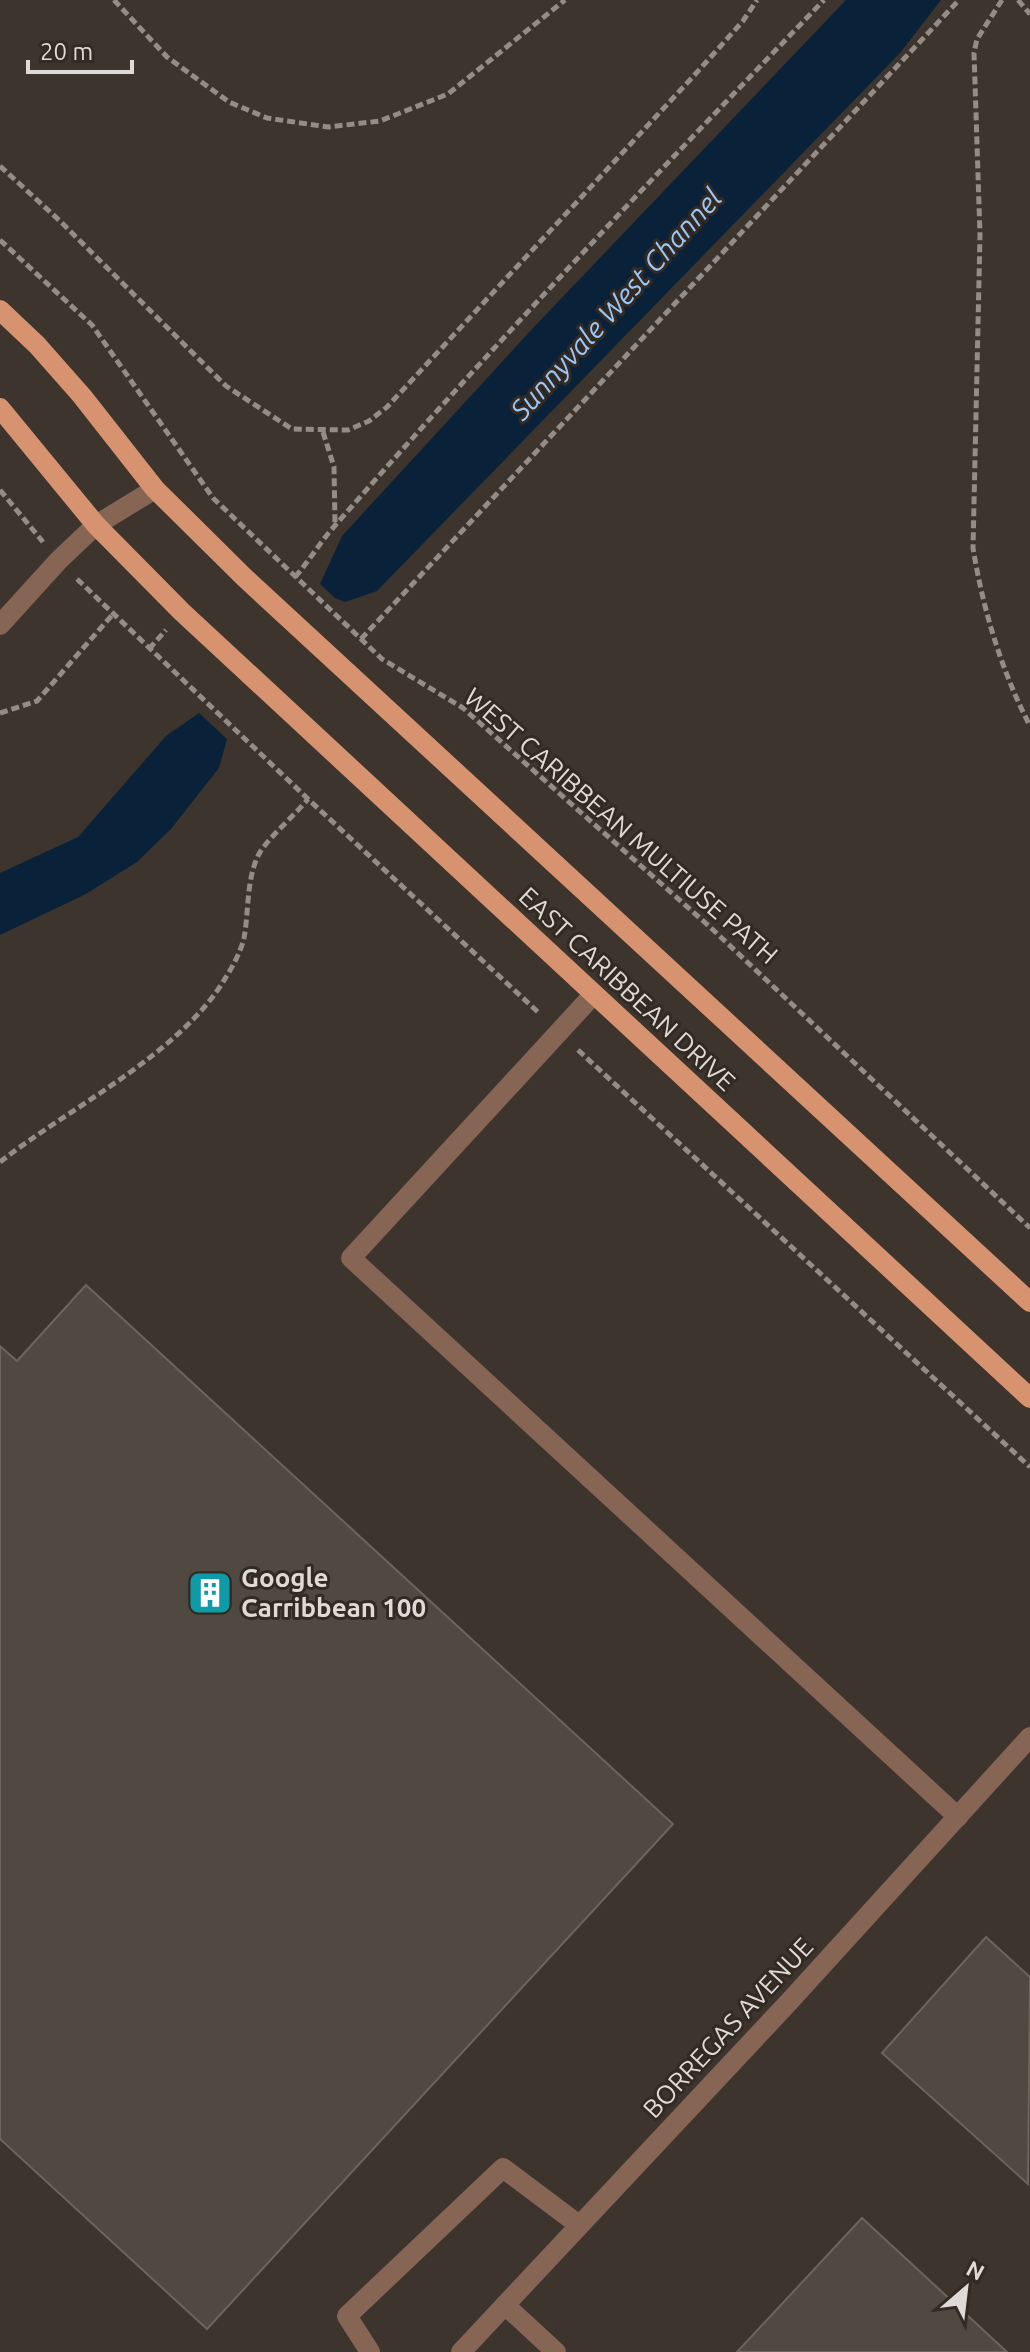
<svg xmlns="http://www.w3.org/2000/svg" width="1030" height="2352" viewBox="0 0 1030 2352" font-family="Ubuntu,sans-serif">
<rect width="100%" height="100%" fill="#3c342d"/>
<g fill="#0a2239">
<polygon points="846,0 941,0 900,53 377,591 345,602 335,598 320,584 342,536 534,327"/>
<polygon points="199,713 227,739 219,768 171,829 137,862 86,894 0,935 0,873 78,837 166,736"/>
</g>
<g fill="#504941" stroke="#6c655c" stroke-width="2">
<polygon points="86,1285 673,1824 207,2329 0,2139 0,1346 17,1361"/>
<polygon points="986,1937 1030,1977 1028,2184 882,2053"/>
<polygon points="862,2218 1007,2352 737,2352"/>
</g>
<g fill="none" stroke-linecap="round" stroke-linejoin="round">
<g stroke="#938c87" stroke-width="5" stroke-dasharray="8 4" stroke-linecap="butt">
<polyline points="114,0 167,57 229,102 267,118 328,127 380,121 448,94 565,0"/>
<path d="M1002,0L977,39L974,53L980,235L973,548C983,609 1001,670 1030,726"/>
<polyline points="1018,0 1030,14"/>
<polyline points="0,166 60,221 226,386 292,429 348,430 369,421 387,407 700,69 743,21 757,0"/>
<polyline points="0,240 92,325 213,498 382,659 463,708 710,927 1030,1228"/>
<polyline points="323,432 334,467 335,524"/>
<polyline points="0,490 43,542"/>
<path d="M295,577C309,561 319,544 332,529C491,347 657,173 824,0"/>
<polyline points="77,579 308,799 539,1013"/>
<polyline points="361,639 959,0"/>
<polyline points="149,649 166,630"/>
<polyline points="0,713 37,701 113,614"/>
<polyline points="578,1050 1030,1467"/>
<path d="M0,1162C70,1107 181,1054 226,977C233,966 241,951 244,938C249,912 246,879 259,854C267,839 296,814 308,799"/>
</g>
<g stroke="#876555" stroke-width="20">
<polyline points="0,625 59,560 96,525 155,489"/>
<polyline points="594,994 351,1258 958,1817"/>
<polyline points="505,2305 556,2352"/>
<polyline points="370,2352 347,2316 503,2168 579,2225"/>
<polyline points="461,2352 788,2003 1030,1737"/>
</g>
<g stroke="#d79270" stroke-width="20">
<polyline points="0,310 37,345 82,396 155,489 245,578 1030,1302"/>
<polyline points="0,408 96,525 182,612 1030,1398"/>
</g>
</g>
<defs>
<g id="building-square" transform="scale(2.3)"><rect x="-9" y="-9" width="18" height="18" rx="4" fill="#0f9aa8" stroke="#322a23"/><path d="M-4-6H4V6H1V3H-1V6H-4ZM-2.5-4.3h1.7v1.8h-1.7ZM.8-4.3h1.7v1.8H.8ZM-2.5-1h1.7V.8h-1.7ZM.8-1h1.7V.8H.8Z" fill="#fff"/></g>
</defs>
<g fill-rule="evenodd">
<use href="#building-square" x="210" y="1593"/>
</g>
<g text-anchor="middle" stroke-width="6" stroke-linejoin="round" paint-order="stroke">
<g font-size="26" fill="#dfdad6" stroke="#322a23">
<text transform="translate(621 826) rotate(41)" y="9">WEST CARIBBEAN MULTIUSE PATH</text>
<text transform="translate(627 989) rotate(43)" y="9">EAST CARIBBEAN DRIVE</text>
<text transform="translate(728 2028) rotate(-47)" y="9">BORREGAS AVENUE</text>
</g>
<g font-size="26" font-weight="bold" fill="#dfdad6" stroke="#322a23" text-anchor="start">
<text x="241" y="1587">Google<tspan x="241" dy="30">Carribbean 100</tspan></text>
</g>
<g font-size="28" font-style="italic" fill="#9bc8f8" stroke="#322a23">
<text transform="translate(616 304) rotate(-48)" y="10">Sunnyvale West Channel</text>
</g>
</g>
<g transform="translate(966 2288) rotate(28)" stroke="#322a23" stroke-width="6" paint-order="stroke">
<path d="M0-6L14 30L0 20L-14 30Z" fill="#dfdad6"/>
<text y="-12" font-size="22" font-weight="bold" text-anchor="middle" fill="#dfdad6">N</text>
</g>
<path d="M28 60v12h104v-12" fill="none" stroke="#dfdad6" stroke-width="4"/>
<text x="40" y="60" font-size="24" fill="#dfdad6" stroke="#322a23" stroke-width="6" paint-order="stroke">20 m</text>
</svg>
